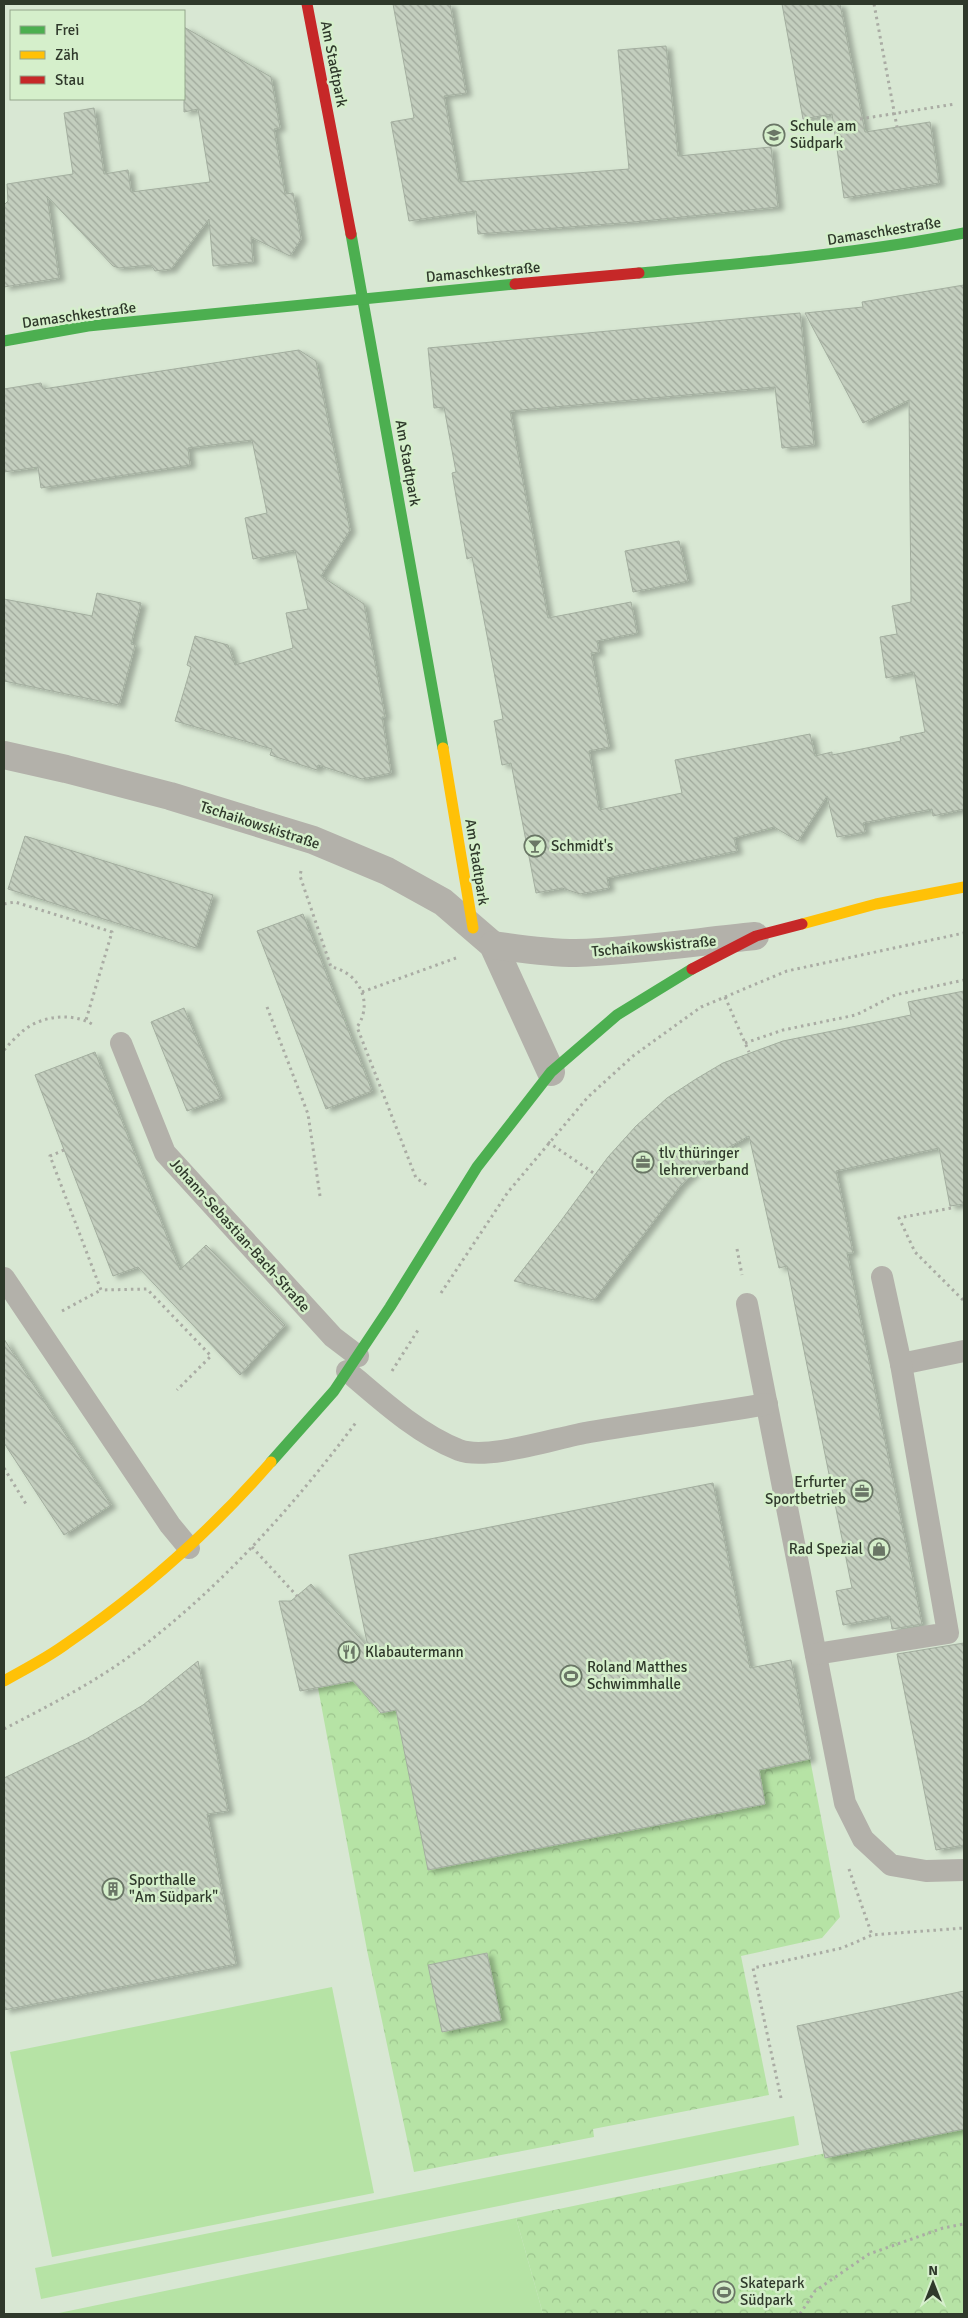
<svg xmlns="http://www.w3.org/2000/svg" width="968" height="2318" viewBox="0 0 968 2318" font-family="Signika,sans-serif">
<defs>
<pattern id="park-crowns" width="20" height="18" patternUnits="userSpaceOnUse" patternTransform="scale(1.25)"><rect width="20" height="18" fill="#b6e3a5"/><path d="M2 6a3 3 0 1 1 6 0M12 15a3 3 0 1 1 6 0" fill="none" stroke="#9dc48e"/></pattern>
<pattern id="building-back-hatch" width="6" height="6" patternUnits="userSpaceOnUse" patternTransform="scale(1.25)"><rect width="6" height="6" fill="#c3cebe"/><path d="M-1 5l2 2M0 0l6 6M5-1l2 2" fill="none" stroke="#9fa89b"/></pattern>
<filter id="shadow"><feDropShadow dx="5.5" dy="3" stdDeviation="2.5" flood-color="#0004"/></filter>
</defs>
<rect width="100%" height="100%" fill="#d8e7d3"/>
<g fill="url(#park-crowns)">
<polygon points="353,1681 377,1700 379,1713 396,1710 429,1870 765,1804 759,1770 810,1759 840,1917 822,1938 741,1956 769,2095 593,2129 594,2137 414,2172 367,1950 318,1688"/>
<polygon points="964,2124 964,2314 543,2314 516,2218"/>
</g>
<g fill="#b6e3a5">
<polygon points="332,1987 374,2193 52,2257 10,2052"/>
<polygon points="794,2116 799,2145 41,2299 35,2268"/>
<polygon points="516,2218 543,2314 54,2314"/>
</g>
<g fill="url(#building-back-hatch)" stroke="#a3ae9f" filter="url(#shadow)">
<polygon points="393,4 450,4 466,93 444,96 459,182 629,169 618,50 666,46 678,156 771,147 778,207 634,222 478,234 476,211 409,221 391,122 414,118"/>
<polygon points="782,4 840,4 865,132 930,122 939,183 844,198 832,114 803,119"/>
<polygon points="184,27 271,77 280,128 274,129 285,194 293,193 301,239 290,256 251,237 253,262 213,266 209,219 171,269 155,271 151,265 119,268 113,266 47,196 59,278 4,287 4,205 8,201 7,184 73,174 64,113 94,108 104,174 128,170 131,192 210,182 198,109 184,112"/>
<polygon points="964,285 964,809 933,816 932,809 863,823 865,832 837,837 827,796 798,841 774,827 734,838 737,851 607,878 609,888 580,894 562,888 536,893 511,763 502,765 494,721 503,719 472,557 467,559 452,473 456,472 444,407 434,408 428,348 800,313 814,445 782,448 775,387 510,411 548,618 631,602 637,633 597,641 599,652 591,653 609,747 589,751 599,810 682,793 675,760 810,734 815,756 832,752 832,755 901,741 900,737 925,732 914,672 886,678 880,637 897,634 892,606 911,602 909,400 863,423 805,313 863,307 862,302"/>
<polygon points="299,350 316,361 350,530 321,576 364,604 385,717 382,717 391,773 362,779 318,765 317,770 270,755 272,749 175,721 191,667 187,665 195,636 228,645 235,665 293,648 286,613 308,609 295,550 253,559 245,518 267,513 252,440 188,448 190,465 41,488 38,467 4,472 4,389 41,383 43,389"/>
<polygon points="679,541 688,581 633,592 625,551"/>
<polygon points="97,593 141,603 131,644 135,645 119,705 4,681 4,599 92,616"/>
<polygon points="25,836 213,895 196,948 8,889"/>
<polygon points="303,914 372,1091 326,1109 257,931"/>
<polygon points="964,991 964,1204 950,1206 939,1148 836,1171 853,1253 847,1253 922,1624 892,1629 890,1616 843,1625 836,1591 852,1588 787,1266 779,1268 749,1136 713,1156 681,1185 594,1300 514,1281 560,1222 608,1157 636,1126 667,1098 696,1079 723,1063 783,1041 911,1015 908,1002"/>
<polygon points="184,1008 221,1098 187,1111 151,1022"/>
<polygon points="95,1052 180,1270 206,1245 285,1325 240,1375 138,1267 113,1276 35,1075"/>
<polygon points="4,1339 111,1505 64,1535 4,1443"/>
<polygon points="713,1483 750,1668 791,1660 810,1759 759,1770 765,1804 428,1870 396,1710 381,1713 353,1681 300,1691 279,1601 291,1601 311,1584 368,1647 349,1555"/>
<polygon points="964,1643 964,1845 936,1850 897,1654"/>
<polygon points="198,1661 228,1811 207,1814 236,1964 4,2010 4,1778 86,1739 143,1705"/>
<polygon points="487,1953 501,2020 442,2032 428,1965"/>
<polygon points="964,1991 964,2129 825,2158 797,2026"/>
</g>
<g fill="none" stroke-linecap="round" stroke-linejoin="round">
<g stroke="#aaaca4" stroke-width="3" stroke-dasharray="2.5 4" stroke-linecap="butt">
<polyline points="874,4 897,127"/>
<polyline points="860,119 955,104"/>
<path d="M301,871L300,876L331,967C359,972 374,1003 357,1027L416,1178L427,1185"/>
<polyline points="4,904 15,902 112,932 86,1020"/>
<polyline points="362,992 456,958"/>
<polyline points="725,997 749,1052"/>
<polyline points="267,1007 308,1114 320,1196"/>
<polyline points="745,1043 783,1030 856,1015 895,995 964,980"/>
<path d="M4,1050C10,1043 17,1036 24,1030C43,1015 75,1012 95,1026"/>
<polyline points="548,1142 595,1174"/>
<polyline points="64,1150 50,1156 101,1290 147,1289 211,1356 177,1390"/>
<polyline points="951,1208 899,1218 915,1252 964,1301"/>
<polyline points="737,1249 742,1275"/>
<polyline points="441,1293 508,1192 588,1097 633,1056 701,1007 787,971 964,933"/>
<polyline points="62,1311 101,1290"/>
<polyline points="392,1371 418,1330"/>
<polyline points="4,1468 26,1504"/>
<polyline points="252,1547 297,1596"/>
<path d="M4,1729C50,1705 96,1682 138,1650C222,1586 294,1506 357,1421"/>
<polyline points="849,1869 872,1935"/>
<polyline points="781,2098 753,1968 842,1948 872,1935 964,1928"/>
<polyline points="800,2314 815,2291 869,2254 943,2228 964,2224"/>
</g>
<g stroke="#b3b1aa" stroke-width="22">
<polyline points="121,1043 165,1153 333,1337 358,1356"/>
<polyline points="4,1278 170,1525 189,1548"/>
<polyline points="747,1304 845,1803 863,1839 891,1865 926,1871 964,1870"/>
<polyline points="901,1364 964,1351"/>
<path d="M347,1371C381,1400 418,1434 459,1450C488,1461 558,1437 590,1432C649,1422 708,1414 767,1404"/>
<polyline points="816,1654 948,1633 901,1364 882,1277"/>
</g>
<g stroke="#b3b1aa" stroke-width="28">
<polyline points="4,755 66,769 170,796 313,840 387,871 443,902 493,945 551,1072"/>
<path d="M493,945C520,949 548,953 576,953C636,951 695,942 755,936"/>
</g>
<g stroke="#4caf50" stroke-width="11">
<polyline points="351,234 443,748"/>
<path d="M639,273C748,263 856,254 964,233"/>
<polyline points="4,341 88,326 515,284"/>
<polyline points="271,1462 334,1391 390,1307 477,1167 551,1072 617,1015 692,969"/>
</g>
<g stroke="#ffc107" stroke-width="11">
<polyline points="443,748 473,928"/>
<polyline points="802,924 876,904 964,887"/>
<path d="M4,1681C25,1669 47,1658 66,1644C142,1592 210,1532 271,1462"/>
</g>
<g stroke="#c62828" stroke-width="11">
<polyline points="307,4 351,234"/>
<polyline points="515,284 639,273"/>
<polyline points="692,969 756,936 802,924"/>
</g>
</g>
<defs>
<g id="school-ring" transform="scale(1.125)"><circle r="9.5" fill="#d5efcb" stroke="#6a7666" stroke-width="1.5"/><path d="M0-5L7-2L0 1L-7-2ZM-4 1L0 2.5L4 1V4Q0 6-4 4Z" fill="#6a7666"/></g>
<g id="bar-ring" transform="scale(1.125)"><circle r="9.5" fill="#d5efcb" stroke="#6a7666" stroke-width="1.5"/><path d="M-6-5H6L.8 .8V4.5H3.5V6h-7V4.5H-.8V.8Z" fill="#6a7666"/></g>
<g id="office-ring" transform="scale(1.125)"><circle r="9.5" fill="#d5efcb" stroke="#6a7666" stroke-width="1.5"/><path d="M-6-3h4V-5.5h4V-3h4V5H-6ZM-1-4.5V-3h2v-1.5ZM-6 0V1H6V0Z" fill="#6a7666"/></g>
<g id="shop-ring" transform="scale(1.125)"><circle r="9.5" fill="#d5efcb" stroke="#6a7666" stroke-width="1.5"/><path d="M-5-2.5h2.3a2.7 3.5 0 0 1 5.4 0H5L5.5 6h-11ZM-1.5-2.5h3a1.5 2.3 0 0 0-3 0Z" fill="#6a7666"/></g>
<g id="restaurant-ring" transform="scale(1.125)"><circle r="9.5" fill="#d5efcb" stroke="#6a7666" stroke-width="1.5"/><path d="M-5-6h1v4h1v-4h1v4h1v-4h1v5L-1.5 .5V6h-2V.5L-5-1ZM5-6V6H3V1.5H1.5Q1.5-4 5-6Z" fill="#6a7666"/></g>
<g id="stadium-ring" transform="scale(1.125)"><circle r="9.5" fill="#d5efcb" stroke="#6a7666" stroke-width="1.5"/><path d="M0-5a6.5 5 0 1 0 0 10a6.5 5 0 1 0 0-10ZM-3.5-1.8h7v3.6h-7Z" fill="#6a7666"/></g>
<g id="building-ring" transform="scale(1.125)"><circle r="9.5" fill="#d5efcb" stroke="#6a7666" stroke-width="1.5"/><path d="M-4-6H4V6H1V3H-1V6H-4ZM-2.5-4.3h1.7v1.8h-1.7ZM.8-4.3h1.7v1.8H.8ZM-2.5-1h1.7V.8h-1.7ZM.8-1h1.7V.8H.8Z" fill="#6a7666"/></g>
</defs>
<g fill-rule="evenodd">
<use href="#school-ring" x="774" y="135"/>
<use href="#bar-ring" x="535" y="846"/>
<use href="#office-ring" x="643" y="1162"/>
<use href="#office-ring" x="862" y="1491"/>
<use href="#shop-ring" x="879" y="1549"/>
<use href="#restaurant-ring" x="349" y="1652"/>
<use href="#stadium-ring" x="571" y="1676"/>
<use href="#building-ring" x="113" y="1889"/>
<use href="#stadium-ring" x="724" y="2292"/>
</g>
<g text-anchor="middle" stroke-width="5" stroke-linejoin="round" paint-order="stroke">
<g font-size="15" fill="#2f392b" stroke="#d5efcb">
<text transform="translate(334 64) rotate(79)" y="5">Am Stadtpark</text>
<text transform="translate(884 231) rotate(-9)" y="5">Damaschkestraße</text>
<text transform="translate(483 272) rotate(-5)" y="5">Damaschkestraße</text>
<text transform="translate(79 315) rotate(-8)" y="5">Damaschkestraße</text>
<text transform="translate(408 463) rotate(80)" y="5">Am Stadtpark</text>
<text transform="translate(260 825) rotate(18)" y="5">Tschaikowskistraße</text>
<text transform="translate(477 862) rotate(81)" y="5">Am Stadtpark</text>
<text transform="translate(654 946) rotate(-5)" y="5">Tschaikowskistraße</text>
<text transform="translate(240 1235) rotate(48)" y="5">Johann-Sebastian-Bach-Straße</text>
</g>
<g font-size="15" fill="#2f392b" stroke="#d5efcb" text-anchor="start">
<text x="790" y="131">Schule am<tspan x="790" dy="17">Südpark</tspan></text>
<text x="551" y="851">Schmidt's</text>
<text x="659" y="1158">tlv thüringer<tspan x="659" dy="17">lehrerverband</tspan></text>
<text x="846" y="1487" text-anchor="end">Erfurter<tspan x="846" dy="17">Sportbetrieb</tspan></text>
<text x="863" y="1554" text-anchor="end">Rad Spezial</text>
<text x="365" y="1657">Klabautermann</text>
<text x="587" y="1672">Roland Matthes<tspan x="587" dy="17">Schwimmhalle</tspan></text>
<text x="129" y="1885">Sporthalle<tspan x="129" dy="17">"Am Südpark"</tspan></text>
<text x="740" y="2288">Skatepark<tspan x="740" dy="17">Südpark</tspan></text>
</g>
</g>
<rect width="968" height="2318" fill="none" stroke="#2f392b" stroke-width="10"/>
<rect x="10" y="10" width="175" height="90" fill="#d5efcb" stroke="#93a68b"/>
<rect x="20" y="26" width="25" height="8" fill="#4caf50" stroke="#93a68b"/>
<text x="55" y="35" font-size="15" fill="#2f392b">Frei</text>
<rect x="20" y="51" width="25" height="8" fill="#ffc107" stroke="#93a68b"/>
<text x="55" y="60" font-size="15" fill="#2f392b">Zäh</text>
<rect x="20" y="76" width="25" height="8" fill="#c62828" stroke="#93a68b"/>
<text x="55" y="85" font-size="15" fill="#2f392b">Stau</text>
<g transform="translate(933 2283)" stroke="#d5efcb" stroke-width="4" paint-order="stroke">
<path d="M0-4L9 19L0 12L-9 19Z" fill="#2f392b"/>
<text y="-8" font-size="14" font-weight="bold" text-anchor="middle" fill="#2f392b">N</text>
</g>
</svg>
